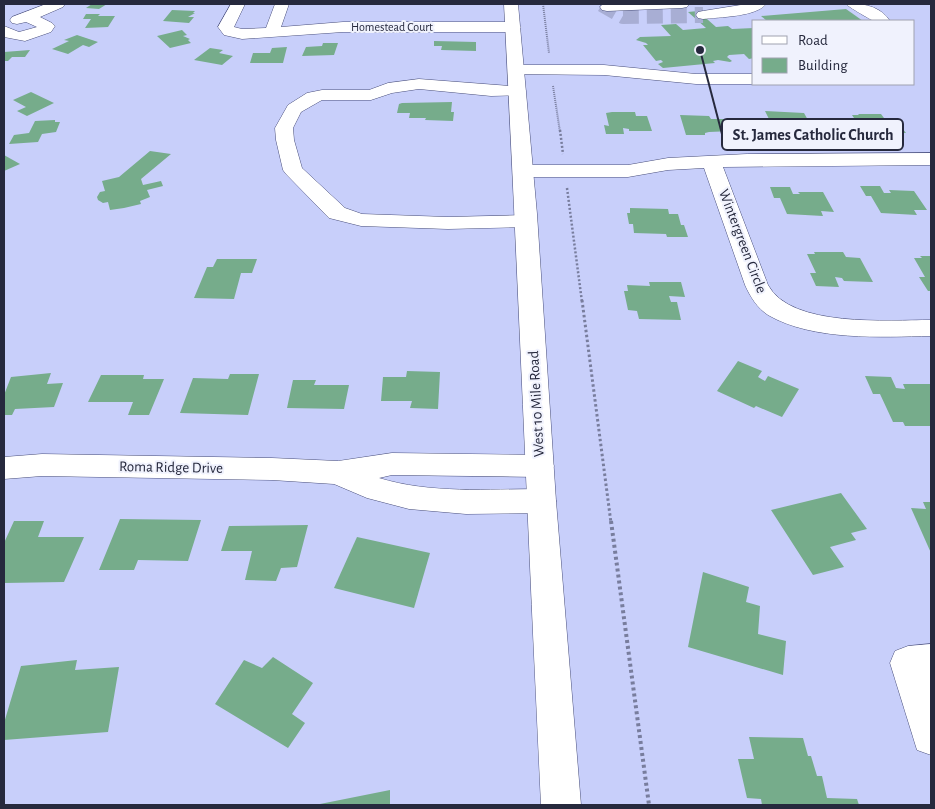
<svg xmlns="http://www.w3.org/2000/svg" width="935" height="809" viewBox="0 0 935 809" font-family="'Alegreya Sans',sans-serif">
<rect width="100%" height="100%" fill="#c8cffa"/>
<g fill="#76ac8b">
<polygon points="92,4 107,4 99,9 86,8"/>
<polygon points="846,9 863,21 767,21 761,16"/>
<polygon points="172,10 195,11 193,13 195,13 188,17 194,17 189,23 163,21"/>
<polygon points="698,11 716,27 728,26 732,29 754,28 754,58 749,59 744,54 729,55 727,57 732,61 730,62 718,60 713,61 715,63 663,68 658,64 663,62 661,60 656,61 643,45 648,45 646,43 636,40 640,37 671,36 661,25 676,24 683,30 706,28 688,12"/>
<polygon points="86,14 100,14 98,16 115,16 108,27 85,28 91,19 83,19"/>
<polygon points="182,30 187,35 183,36 190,39 188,40 191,43 170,48 157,36"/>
<polygon points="77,35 98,42 89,47 83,45 68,54 52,49 69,41 64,40"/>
<polygon points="434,41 476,42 476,51 441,50 442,46 434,46"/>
<polygon points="323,43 338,43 334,55 302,56 306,47 322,46"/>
<polygon points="287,47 283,63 250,63 253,53 270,53 272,48"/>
<polygon points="210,48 223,50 219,53 233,56 222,65 194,60"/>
<polygon points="30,50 25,57 12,57 8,61 4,61 4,52"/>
<polygon points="31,92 54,103 27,116 17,111 26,107 13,100"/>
<polygon points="452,102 451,112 454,112 453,121 425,120 426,118 409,118 410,113 397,113 399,104 402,103"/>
<polygon points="765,111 804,113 813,129 789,128 793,137 772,136 765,123 771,123"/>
<polygon points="612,112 635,112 636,116 647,116 652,131 629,131 629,129 623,128 624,134 606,134 604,125 609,126 606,113"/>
<polygon points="858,114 881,114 884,118 894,118 906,133 883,133 881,130 875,130 879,136 861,136 855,127 860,127 852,115 859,115"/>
<polygon points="680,115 709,116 711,119 727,119 732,131 709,132 705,133 705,135 686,135"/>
<polygon points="55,120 55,122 60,122 56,132 42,134 38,142 9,144 14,135 29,133 35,121"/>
<polygon points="150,151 171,154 141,179 143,185 161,181 163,186 147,190 150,197 140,201 141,204 124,208 110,210 108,202 103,203 98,200 97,197 100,192 105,191 102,181 119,177"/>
<polygon points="4,155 20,164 4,171"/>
<polygon points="860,186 880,186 884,193 891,193 889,190 914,191 927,210 914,210 917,215 881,213 871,196 866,196"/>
<polygon points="770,187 790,187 793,194 800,194 798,192 823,192 834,212 821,211 823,216 787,214 780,198 774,198"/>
<polygon points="630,208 668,209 669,214 678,214 681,225 684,225 688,237 667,237 666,234 634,233 633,224 629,224 627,213 630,213"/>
<polygon points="814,252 843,252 846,257 860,258 873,282 844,281 842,278 835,277 839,287 816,286 810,273 816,273 807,254 815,254"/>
<polygon points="920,256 931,256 931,291 928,291 919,277 925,277 914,258 922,258"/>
<polygon points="217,259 257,259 252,273 241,273 234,299 194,298 207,267 213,267"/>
<polygon points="649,282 681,282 685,297 669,296 671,302 677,302 681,320 639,319 637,311 628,310 624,291 628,291 627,285 650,286"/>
<polygon points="738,361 762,371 758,377 765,381 768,376 799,389 782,417 756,406 754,408 717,391"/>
<polygon points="407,371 440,372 438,409 410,408 412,401 381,401 383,377 406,377"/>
<polygon points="51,373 47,384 63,383 54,407 15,409 12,415 4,415 4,395 11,377"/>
<polygon points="230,374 259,374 248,415 180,413 193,378 228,379"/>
<polygon points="101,375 144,375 143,379 164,379 149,415 128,415 133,402 88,402"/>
<polygon points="865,376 891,377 896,388 905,389 903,384 931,384 931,426 905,426 903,422 893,422 880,394 873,394"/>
<polygon points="293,380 316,380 314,385 349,385 344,409 287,408"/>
<polygon points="841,493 867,529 851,533 856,540 830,547 844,567 813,575 771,510"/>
<polygon points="923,502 931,502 931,553 911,508 926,509"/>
<polygon points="120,519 201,520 188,561 138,560 134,570 99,570"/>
<polygon points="14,521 44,521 38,537 84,537 64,582 4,583 4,543"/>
<polygon points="308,525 297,567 281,568 276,581 245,580 252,551 221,551 229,526"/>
<polygon points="357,537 430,553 414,608 334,588"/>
<polygon points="703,572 749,587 746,602 760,606 758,634 786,641 783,675 688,647"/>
<polygon points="273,657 313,683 292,714 305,723 288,748 215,704 244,660 262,668"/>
<polygon points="77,660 75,670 119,667 108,732 4,740 4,723 21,666"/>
<polygon points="749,737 803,738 808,756 811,756 817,776 822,776 827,798 857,799 859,805 762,805 761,799 747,798 738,759 754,759"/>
<polygon points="390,790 390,805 320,805 320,804"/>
</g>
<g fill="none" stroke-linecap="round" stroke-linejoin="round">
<polyline stroke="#a8aed4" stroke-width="16" stroke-dasharray="16 8" stroke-linecap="butt" points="602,4 623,16 703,15"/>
<g stroke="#484e7b" stroke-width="1">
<g id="minor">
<polygon points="46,4 65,4 63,7 40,17 52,23 55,26 51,32 25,41 4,37 4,26 19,32 37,27 26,22 17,24 12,23 10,20 12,17"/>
<polygon points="231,4 245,4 234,27 242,29 266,28 275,4 289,4 281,27 343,22 513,22 518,24 521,27 518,30 513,32 343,32 242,39 224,35 218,27"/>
<polygon points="603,4 689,4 687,7 682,8 607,11 602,10 600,7"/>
<path d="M747,4H766C756,17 719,17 703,19L698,18L696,15L698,12L703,11Z"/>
<path d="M846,4C863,3 880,6 890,21C886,21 878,23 874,21C871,20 847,6 846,4Z"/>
<polygon points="516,65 604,65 696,74 754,74 755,84 696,84 604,75 510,74 508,70 510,66"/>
<polygon points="419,79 523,87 526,91 523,95 491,96 419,89 392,93 371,100 322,100 301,112 293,128 294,140 302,168 345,208 362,214 448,217 526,215 534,216 537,221 534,226 526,227 448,229 361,226 329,218 286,174 283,170 276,140 275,128 288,105 307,93 322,90 369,90 388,83"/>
<path d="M931,153V165L723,167L768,285C791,328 889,320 931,320V336C881,337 813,341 768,315C757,308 750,296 745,285L704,168L668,170L628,177H523L516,175L513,171L516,167L523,165H628L668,158L747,154Z"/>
<path d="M392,453L539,455L549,458L554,466L549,474L539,477L392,475L379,478C431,494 488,489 541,489L552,492L556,501L552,510L541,513L466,514L409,509L367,498L334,484L272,480L42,476L4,479V457L42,454L272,458L338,461Z"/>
<polygon points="931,644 931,755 917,750 890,663 895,651 908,646"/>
</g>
</g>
<g stroke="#484e7b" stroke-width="1">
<path id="major" d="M504,4H518L537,214L556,501L581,805H541C528,538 518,271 504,4Z"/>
</g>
<g stroke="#787d9d" stroke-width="2" stroke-dasharray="1 1" stroke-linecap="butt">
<polyline points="543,4 549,53"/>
<polyline points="553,86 560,132"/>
</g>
<g stroke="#787d9d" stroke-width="2.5" stroke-dasharray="2 2" stroke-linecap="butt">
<polyline points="560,130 563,154"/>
<polyline points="567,188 582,302"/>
</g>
<polyline stroke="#787d9d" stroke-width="3" stroke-dasharray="2.5 2.5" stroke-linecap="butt" points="582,300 611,523"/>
<polyline stroke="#787d9d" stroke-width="4" stroke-dasharray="3 3" stroke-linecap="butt" points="611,521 649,805"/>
<use href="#minor" fill="#fff" fill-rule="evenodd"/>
<use href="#major" fill="#fff" fill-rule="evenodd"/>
</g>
<g text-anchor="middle" stroke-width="4" stroke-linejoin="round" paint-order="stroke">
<g font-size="12" fill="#26293d" stroke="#f0f2fd">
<text x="392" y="31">Homestead Court</text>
</g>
<g font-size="15" fill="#26293d" stroke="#f0f2fd">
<text transform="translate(743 241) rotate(69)" y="5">Wintergreen Circle</text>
<text transform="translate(536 404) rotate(-93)" y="5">West 10 Mile Road</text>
<text transform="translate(171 467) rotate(1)" y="5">Roma Ridge Drive</text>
</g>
</g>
<path fill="none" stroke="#26293d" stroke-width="2" d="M700 50L722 134"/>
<circle fill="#26293d" stroke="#f0f2fd" stroke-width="2" cx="700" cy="50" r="5"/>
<rect fill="#f0f2fd" stroke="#26293d" stroke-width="2" x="722" y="119" width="181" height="31" rx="5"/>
<g font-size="16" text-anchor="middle" font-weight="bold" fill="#26293d">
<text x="813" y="140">St. James Catholic Church</text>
</g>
<rect width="935" height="809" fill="none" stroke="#26293d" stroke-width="10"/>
<rect x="752" y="20" width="162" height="65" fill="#f0f2fd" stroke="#9fa2b0"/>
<rect x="762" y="36" width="25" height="8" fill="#ffffff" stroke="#9fa2b0"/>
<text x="798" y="45" font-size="15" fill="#26293d">Road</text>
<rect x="762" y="58" width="25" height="15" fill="#76ac8b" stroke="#9fa2b0"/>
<text x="798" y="70" font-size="15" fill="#26293d">Building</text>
</svg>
